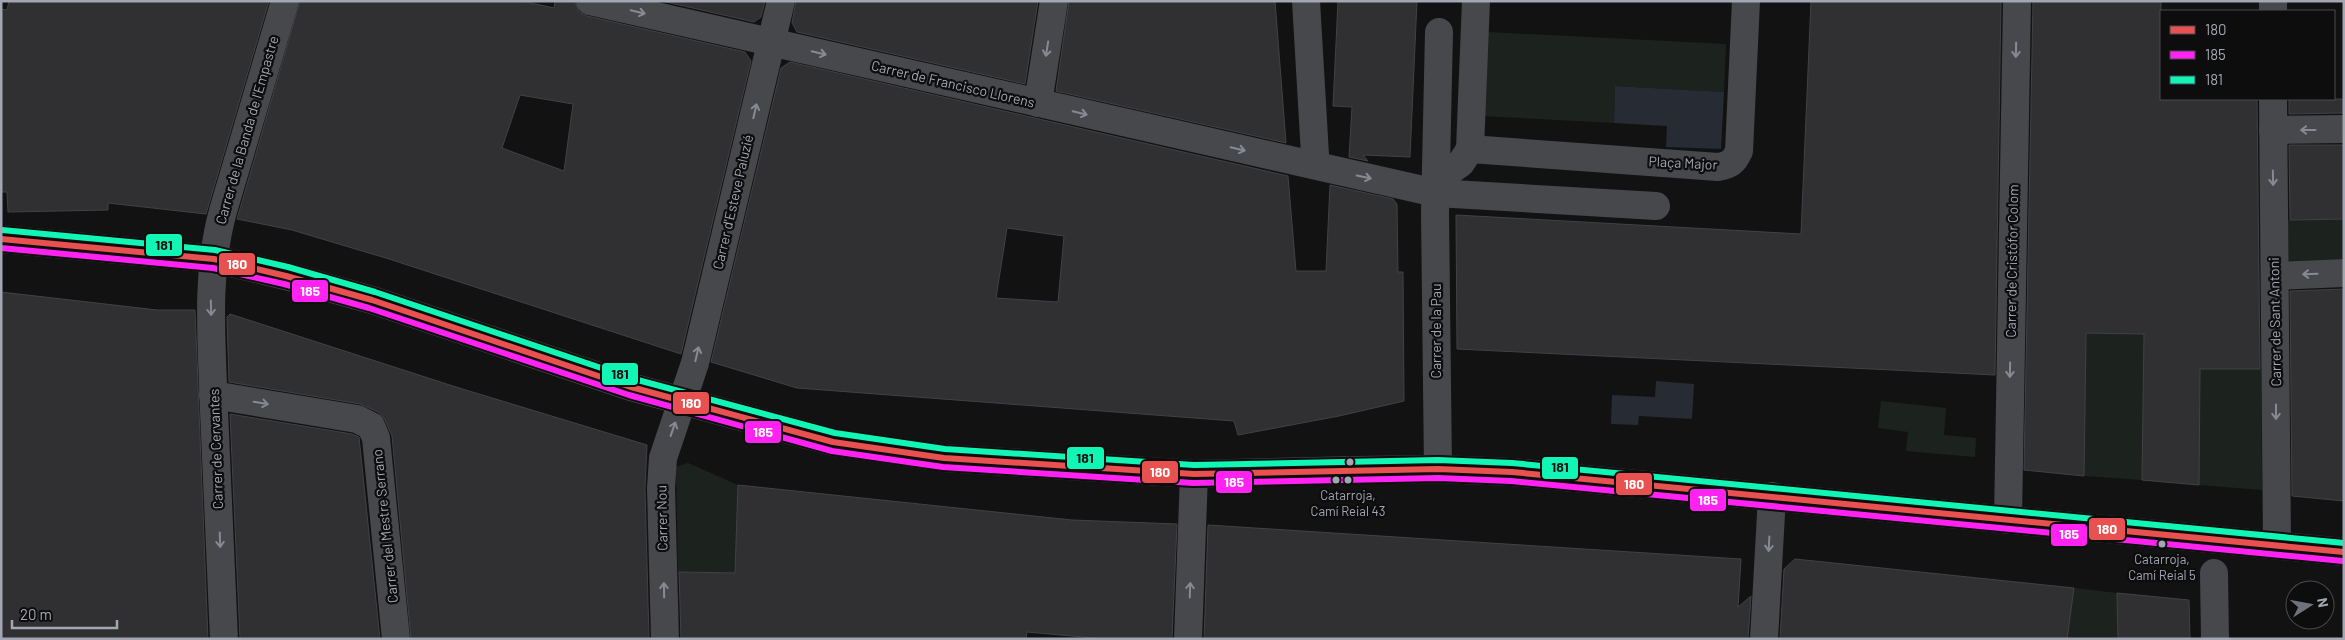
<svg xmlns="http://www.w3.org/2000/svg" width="2345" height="640" viewBox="0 0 2345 640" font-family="Barlow,sans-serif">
<rect width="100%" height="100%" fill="#121213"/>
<g fill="#1c231e">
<polygon points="1488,32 1726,44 1724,92 1615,86 1614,123 1483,116"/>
<polygon points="2344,219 2344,259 2288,261 2287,220"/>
<polygon points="2086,333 2144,334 2142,480 2084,476"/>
<polygon points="2200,369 2261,369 2262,490 2199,485"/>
<polygon points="1881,401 1946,408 1944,435 1976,438 1975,457 1906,451 1908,432 1878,428"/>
<polygon points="688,463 738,485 735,573 678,572 676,467"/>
<polygon points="2074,588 2117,593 2118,639 2067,639"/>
</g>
<g fill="#272b33">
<polygon points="1615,86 1724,92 1721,149 1666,147 1667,126 1614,123"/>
<polygon points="1656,381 1694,384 1692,419 1639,416 1638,425 1611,424 1612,395 1655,397"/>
</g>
<g fill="#303032" stroke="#424246" fill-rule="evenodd">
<polygon points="9,1 269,1 206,214 108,203 108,210 8,212 7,192 1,192 1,9 7,10"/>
<path d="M300,1H522L554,8L555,1H575L579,12L587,16L745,52L751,61L681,354L389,259L292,230L237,219ZM520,95L573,104L564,171L502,148Z"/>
<polygon points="662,1 765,1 761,17 754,22"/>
<polygon points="796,1 1038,1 1025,84 797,32 792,23"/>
<polygon points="1069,1 1275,1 1286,143 1056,91"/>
<polygon points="1338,1 1417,1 1410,157 1363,155 1368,161 1349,157 1352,107 1333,106"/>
<polygon points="1811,1 2001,1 1995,375 1457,349 1456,215 1801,234"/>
<polygon points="2033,1 2161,1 2161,99 2257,99 2260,369 2200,369 2199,485 2142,480 2144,334 2086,333 2084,476 2024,470"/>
<path d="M790,62L1288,176L1296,271H1326L1330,185L1393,199L1397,204L1398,272H1403L1404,401L1339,416L1238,435L1234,421L797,388L711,362L781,68ZM1007,228L1064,236L1058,302L996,298Z"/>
<polygon points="2289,99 2344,99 2344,113 2289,114"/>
<polygon points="2289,145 2344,145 2344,219 2290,220"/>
<polygon points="2344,289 2344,501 2292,496 2290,291"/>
<polygon points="1,292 157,310 195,310 208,639 1,639"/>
<polygon points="230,314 456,387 647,445 645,488 649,639 411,639 392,436 385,420 378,412 360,404 229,382 227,317"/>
<polygon points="230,414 352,434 359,437 380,639 240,639"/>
<polygon points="738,485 1072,520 1177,524 1172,639 1105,639 1027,632 1026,639 681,639 679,572 735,573"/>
<polygon points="1208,525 1741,559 1738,607 1751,596 1748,639 1204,639"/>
<polygon points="1795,559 2074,588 2067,639 1780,639 1784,569"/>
<polygon points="2117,593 2189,600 2190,639 2118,639"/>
</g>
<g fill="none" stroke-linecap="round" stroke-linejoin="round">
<g stroke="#47484b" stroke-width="28">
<polyline points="590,1 1436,193 1656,206"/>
<polyline points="1306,1 1315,155"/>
<polyline points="2273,11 2273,1"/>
<polyline points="2273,99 2277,545"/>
<polyline points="1038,103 1054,1"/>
<polyline points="2273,130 2344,129"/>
<path d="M1470,149L1718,167C1730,165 1734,162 1739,151L1746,1"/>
<polyline points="1444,175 1461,163 1470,149 1476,1"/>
<polyline points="1,239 214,259 286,276 372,300 631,387 833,442 944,458 1194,474 1356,470 1438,469 1512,472 2344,552"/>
<polyline points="2275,276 2344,273"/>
<polyline points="213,395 357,419 371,426 376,438 396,639"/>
<polyline points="1438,469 1435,212 1439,32"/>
<polyline points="2008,520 2017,1"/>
<polyline points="2214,573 2215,639"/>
<path d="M224,639C221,563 217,487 214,411C212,344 205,276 223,211L285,1"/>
<polyline points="665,639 661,488 663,458 695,363 781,1"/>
<polyline points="1188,639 1194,474"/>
<polyline points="1764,639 1772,496"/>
</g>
<g stroke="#0d0d0e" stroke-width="10">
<polyline id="bus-1" points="1,239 214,259 286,276 372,300 631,387 833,442 944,458 1194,474 1438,469 1512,472 2344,552"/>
</g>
<g stroke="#0d0d0e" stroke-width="10">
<polyline id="bus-2" points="1,248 213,268 284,284 369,308 629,395 832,451 943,467 1193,483 1438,478 1511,481 2343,561"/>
</g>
<g stroke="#0d0d0e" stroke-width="10">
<polyline id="bus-3" points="2,230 215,250 288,267 375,292 634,379 835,433 945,449 1194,465 1438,460 1512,463 2344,543"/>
</g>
<use href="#bus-1" stroke="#e95050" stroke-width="6"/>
<use href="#bus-2" stroke="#ff22f1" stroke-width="6"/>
<use href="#bus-3" stroke="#12f6b5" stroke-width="6"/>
</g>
<defs><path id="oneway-shaft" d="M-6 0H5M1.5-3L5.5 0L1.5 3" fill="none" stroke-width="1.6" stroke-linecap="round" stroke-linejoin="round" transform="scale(1.25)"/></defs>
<g stroke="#878a94">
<use href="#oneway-shaft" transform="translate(638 12) rotate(13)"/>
<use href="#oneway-shaft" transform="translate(1047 49) rotate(99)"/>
<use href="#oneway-shaft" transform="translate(2016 50) rotate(91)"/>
<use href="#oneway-shaft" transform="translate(819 53) rotate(13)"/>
<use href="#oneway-shaft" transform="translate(755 111) rotate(-77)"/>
<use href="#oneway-shaft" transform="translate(1080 113) rotate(13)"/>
<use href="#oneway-shaft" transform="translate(2308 130) rotate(180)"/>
<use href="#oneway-shaft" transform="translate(1238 149) rotate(13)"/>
<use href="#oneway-shaft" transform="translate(1364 177) rotate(12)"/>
<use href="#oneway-shaft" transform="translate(2273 178) rotate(89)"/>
<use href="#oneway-shaft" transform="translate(2310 274) rotate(178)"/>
<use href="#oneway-shaft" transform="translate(211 308) rotate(89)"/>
<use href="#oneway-shaft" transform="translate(697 354) rotate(-77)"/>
<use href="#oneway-shaft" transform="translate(2010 370) rotate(91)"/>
<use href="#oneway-shaft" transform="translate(261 403) rotate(10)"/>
<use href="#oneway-shaft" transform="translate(2276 412) rotate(90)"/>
<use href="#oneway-shaft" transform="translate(673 429) rotate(-71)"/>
<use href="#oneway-shaft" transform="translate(220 540) rotate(88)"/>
<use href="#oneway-shaft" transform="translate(1769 544) rotate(93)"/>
<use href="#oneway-shaft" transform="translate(664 590) rotate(-91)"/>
<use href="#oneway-shaft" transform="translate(1190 590) rotate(-88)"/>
</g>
<g fill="#a3a6b3" stroke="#0d0d0e" stroke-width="2">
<circle cx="1350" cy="462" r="4.5"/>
<circle cx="1336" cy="480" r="4.5"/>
<circle cx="1348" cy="480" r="4.5"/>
<circle cx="2162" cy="544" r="4.5"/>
</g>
<g text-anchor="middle" stroke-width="4.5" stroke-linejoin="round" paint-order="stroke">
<g font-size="13" fill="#a3a6b3" stroke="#0d0d0e">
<text x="1348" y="500">Catarroja,<tspan x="1348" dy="16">Camí Reial 43</tspan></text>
<text x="2162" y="564">Catarroja,<tspan x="2162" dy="16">Camí Reial 5</tspan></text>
</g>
<g font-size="14" fill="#a3a6b3" stroke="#0d0d0e">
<text transform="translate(953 84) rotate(13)" y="5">Carrer de Francisco Llorens</text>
<text transform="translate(247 130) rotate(-74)" y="5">Carrer de la Banda de l'Empastre</text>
<text transform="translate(1683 163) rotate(3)" y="5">Plaça Major</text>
<text transform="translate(733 202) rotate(-77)" y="5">Carrer d'Esteve Paluzié</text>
<text transform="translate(2012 261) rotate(-89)" y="5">Carrer de Cristòfor Colom</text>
<text transform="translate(2275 322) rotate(-91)" y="5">Carrer de Sant Antoni</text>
<text transform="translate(1436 331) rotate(-90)" y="5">Carrer de la Pau</text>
<text transform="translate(216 449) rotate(-92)" y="5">Carrer de Cervantes</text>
<text transform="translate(662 518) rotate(-91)" y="5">Carrer Nou</text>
<text transform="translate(385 526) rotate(-96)" y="5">Carrer del Mestre Serrano</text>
</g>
</g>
<g stroke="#0d0d0e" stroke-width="2">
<rect x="145" y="233" width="38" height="24" rx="5" fill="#12f6b5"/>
<rect x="218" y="252" width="38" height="24" rx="5" fill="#e95050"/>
<rect x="291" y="279" width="38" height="24" rx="5" fill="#ff22f1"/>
<rect x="601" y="362" width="38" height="24" rx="5" fill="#12f6b5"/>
<rect x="672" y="391" width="38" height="24" rx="5" fill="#e95050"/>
<rect x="744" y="420" width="38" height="24" rx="5" fill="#ff22f1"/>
<rect x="1066" y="446" width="39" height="24" rx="5" fill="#12f6b5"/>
<rect x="1541" y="456" width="38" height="24" rx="5" fill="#12f6b5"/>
<rect x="1141" y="460" width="38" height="24" rx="5" fill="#e95050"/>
<rect x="1215" y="470" width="38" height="24" rx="5" fill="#ff22f1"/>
<rect x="1615" y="472" width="38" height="24" rx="5" fill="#e95050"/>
<rect x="1689" y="488" width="38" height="24" rx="5" fill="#ff22f1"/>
<rect x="2088" y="517" width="38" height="24" rx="5" fill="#e95050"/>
<rect x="2050" y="523" width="38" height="24" rx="5" fill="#ff22f1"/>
</g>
<g font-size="14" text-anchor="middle" font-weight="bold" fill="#fff">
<text x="237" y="269">180</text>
<text x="310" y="296">185</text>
<text x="691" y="408">180</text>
<text x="763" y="437">185</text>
<text x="1160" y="477">180</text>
<text x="1234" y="487">185</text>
<text x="1634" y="489">180</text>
<text x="1708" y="505">185</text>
<text x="2107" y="534">180</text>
<text x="2069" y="539">185</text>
</g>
<g font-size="14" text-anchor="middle" font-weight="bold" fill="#111">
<text x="164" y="250">181</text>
<text x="620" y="379">181</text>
<text x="1085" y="463">181</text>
<text x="1560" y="472">181</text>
</g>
<rect width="2345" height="640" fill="none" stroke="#a3a6b3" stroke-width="5"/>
<rect x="2160" y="10" width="175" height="90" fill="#0d0d0e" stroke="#494a50"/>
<rect x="2170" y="26" width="25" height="8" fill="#e95050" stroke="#494a50"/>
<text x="2205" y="35" font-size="15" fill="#a3a6b3">180</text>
<rect x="2170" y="51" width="25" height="8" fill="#ff22f1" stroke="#494a50"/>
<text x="2205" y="60" font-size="15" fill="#a3a6b3">185</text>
<rect x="2170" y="76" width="25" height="8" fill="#12f6b5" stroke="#494a50"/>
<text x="2205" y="85" font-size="15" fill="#a3a6b3">181</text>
<g transform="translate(2310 605) rotate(79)"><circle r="24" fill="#0d0d0e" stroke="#494a50"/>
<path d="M0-4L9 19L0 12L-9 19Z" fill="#70727b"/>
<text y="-8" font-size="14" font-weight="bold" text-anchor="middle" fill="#a3a6b3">N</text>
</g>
<path d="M12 620v8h105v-8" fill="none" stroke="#a3a6b3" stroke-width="2.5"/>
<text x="20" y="620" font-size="15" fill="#a3a6b3" stroke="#0d0d0e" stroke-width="4" paint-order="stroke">20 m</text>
</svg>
